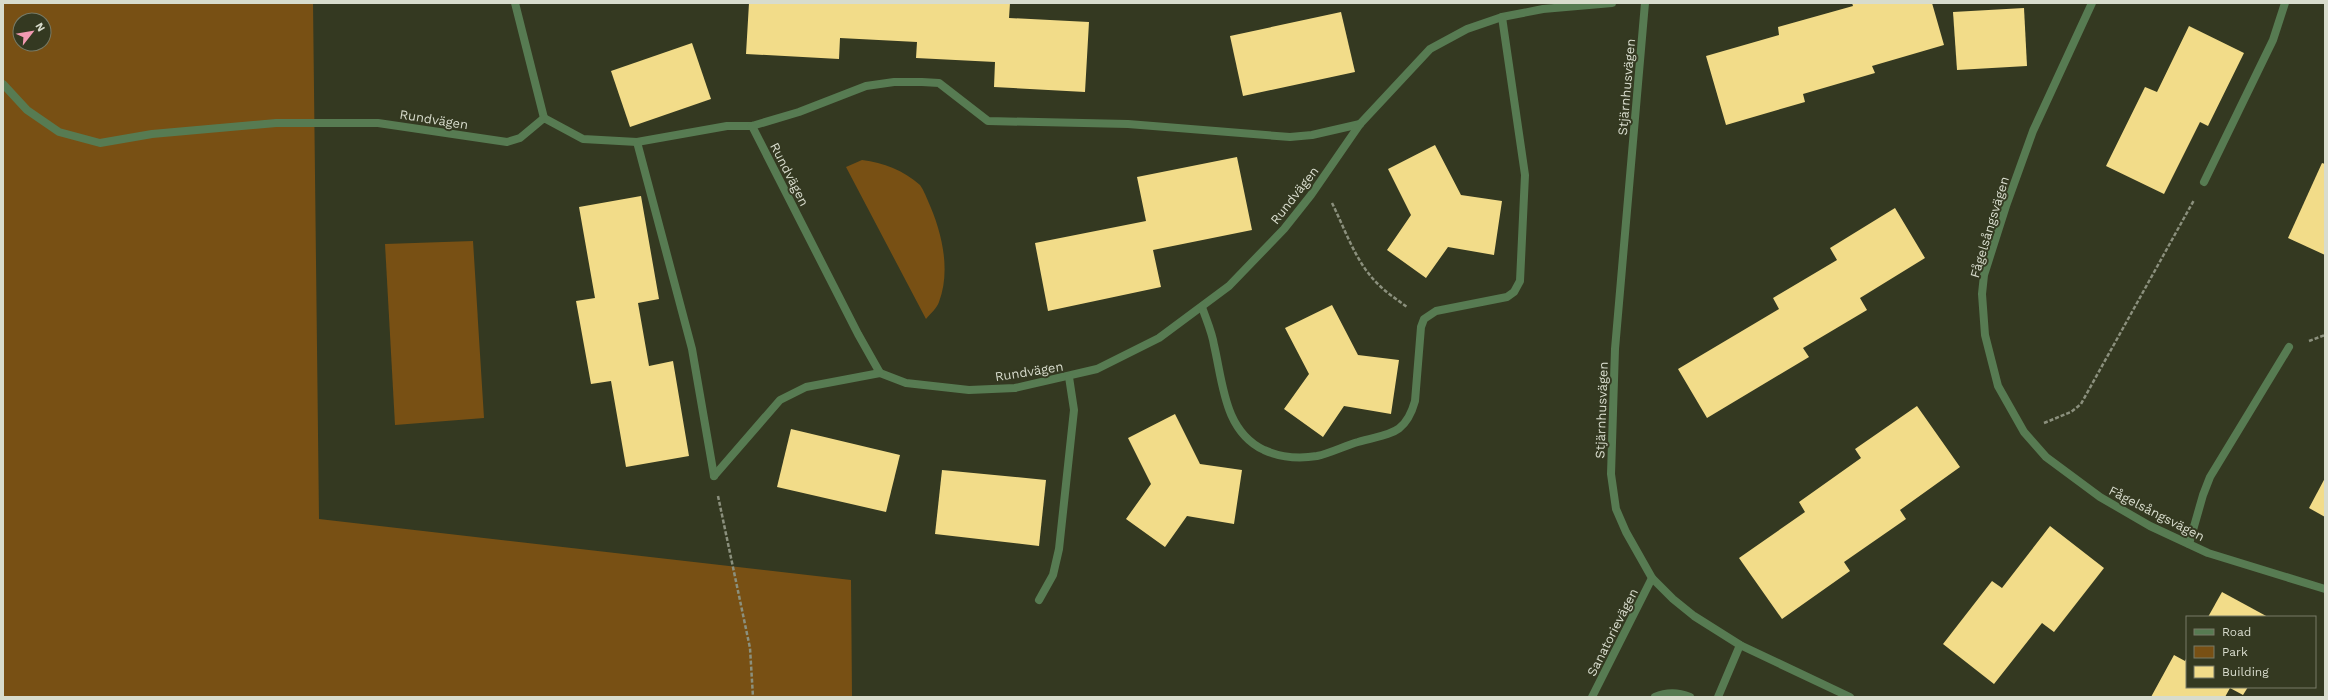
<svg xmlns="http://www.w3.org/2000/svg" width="2328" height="700" viewBox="0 0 2328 700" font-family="'Work Sans',sans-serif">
<rect width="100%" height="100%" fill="#343921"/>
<g fill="#785014" fill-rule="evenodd">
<path d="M3,3H313L319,519L851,580L852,697H3ZM20,20H44V44H20Z"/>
<path d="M862,160C884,163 903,170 920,185C923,189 926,196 928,201C942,232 951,270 939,302C937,308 930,314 926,319L846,167Z"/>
<polygon points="473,241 484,418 395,425 385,244"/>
</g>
<g fill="#f2dc89">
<polygon points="749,3 1010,3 1009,18 1089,22 1085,92 994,87 995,62 916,58 917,42 840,38 839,59 746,54"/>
<polygon points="1852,3 1932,3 1944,45 1872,66 1875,73 1803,94 1805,102 1726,125 1706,56 1779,35 1778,27 1853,6"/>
<polygon points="2024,8 2027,66 1957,70 1953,12"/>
<polygon points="1341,12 1355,72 1243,96 1230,36"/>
<polygon points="2189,26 2244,53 2208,126 2200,122 2164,194 2106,166 2145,87 2157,92"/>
<polygon points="692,43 711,99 630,127 611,71"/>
<polygon points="1435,145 1461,195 1502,201 1494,255 1448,247 1426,278 1387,250 1411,215 1388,169"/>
<polygon points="1237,157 1252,230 1153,250 1161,287 1048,311 1035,243 1146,221 1137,177"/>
<polygon points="2322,163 2325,164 2325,255 2288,238"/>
<polygon points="641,196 659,299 638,303 649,366 673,361 689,456 626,467 611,381 591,384 576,301 595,298 579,207"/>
<polygon points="1895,208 1925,258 1860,298 1867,310 1803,348 1809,357 1707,418 1678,369 1779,309 1773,298 1837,260 1830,248"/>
<polygon points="1332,305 1358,355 1399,360 1391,414 1344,406 1323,437 1284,409 1309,374 1285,328"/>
<polygon points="1917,406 1960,467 1900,510 1906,519 1844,562 1850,571 1782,619 1739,558 1805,512 1799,502 1861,458 1855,449"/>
<polygon points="1175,414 1200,464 1242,470 1234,524 1187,516 1165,547 1126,519 1151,484 1128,438"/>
<polygon points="791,429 900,455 886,512 777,487"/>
<polygon points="942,470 1046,480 1039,546 935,534"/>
<polygon points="2325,478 2325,517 2309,508"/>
<polygon points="2050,526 2104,568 2054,632 2042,623 1994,684 1943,644 1992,581 2002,588"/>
<polygon points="2222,592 2268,617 2208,617"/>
<polygon points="2174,655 2185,661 2187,657 2187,687 2248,687 2243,695 2230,688 2225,697 2151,697"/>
</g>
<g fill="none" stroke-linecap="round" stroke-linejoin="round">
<g stroke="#8b907d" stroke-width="2.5" stroke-dasharray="4 2" stroke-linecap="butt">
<path d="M1332,203C1346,231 1356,264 1380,286C1388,294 1398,300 1407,307"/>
<polyline points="2309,341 2325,335"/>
<polyline points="2044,423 2071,412 2081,404 2194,200"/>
<polyline points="718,496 750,648 753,697"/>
</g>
<g stroke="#577b52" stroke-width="8">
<polyline points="2204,182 2273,40 2285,3"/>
<polyline points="2189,544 2203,495 2210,477 2289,347"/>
<path d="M1655,697C1666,692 1678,692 1690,697"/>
<polyline points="1718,697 1740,645"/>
</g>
<g stroke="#577b52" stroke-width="8">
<polyline points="515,3 544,118"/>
<polyline points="1645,3 1615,349 1611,474 1616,509 1626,532 1652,578 1673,599 1694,616 1740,645 1850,697"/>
<polyline points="2092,3 2033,131 2006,206 1984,275 1982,294 1985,335 1998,386 2024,432 2046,457 2100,497 2150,526 2208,553 2325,589"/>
<polyline points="3,84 27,110 59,132 100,143 152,134 276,123 378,123 507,142 520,138 544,118 583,139 637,142 727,126 752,126 799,112 866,86 894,82 922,82 939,83 988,121 1128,124 1290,137 1312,135 1360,124"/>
<polyline points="752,126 858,334 880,373 906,383 969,390 1015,388 1097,369 1159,338 1229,286 1284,229 1311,195 1360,124 1430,49 1467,29 1502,17 1543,9 1612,3"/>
<polyline points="637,142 692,349 714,476"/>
<path d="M1202,307C1206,319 1212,332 1214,345C1223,383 1224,431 1264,450C1282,458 1298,459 1317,456C1331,453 1344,446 1358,442C1387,433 1405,437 1415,401L1421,327L1424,319L1436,311L1507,297L1514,292L1520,281L1525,175L1502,17"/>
<polyline points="714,476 780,400 806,387 880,373"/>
<polyline points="1039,600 1053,575 1059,549 1074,410 1069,377"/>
<polyline points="1592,697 1652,578"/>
</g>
</g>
<g text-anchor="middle" stroke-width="4" stroke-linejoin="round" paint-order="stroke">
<g font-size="13" fill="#d8dccd" stroke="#343921">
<text transform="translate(1626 87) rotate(-85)" y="5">Stjärnhusvägen</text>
<text transform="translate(434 119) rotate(9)" y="5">Rundvägen</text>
<text transform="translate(790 174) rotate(63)" y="5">Rundvägen</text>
<text transform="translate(1294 195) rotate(-52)" y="5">Rundvägen</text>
<text transform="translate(1989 227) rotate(-73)" y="5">Fågelsångsvägen</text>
<text transform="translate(1029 371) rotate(-9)" y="5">Rundvägen</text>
<text transform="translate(1601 410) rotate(-88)" y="5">Stjärnhusvägen</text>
<text transform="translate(2157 513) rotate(27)" y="5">Fågelsångsvägen</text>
<text transform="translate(1612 632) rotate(-63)" y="5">Sanatorievägen</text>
</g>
</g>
<rect width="2328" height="700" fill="none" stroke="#d8dccd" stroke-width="8"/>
<rect x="2186" y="616" width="130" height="72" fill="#343921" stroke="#767a66"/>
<rect x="2194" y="629" width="20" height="6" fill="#577b52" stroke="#767a66"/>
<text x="2222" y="636" font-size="12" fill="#d8dccd">Road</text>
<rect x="2194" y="646" width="20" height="12" fill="#785014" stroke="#767a66"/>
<text x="2222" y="656" font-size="12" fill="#d8dccd">Park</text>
<rect x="2194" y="666" width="20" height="12" fill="#f2dc89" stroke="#767a66"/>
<text x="2222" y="676" font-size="12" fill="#d8dccd">Building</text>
<g transform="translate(32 32) rotate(59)"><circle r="19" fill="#343921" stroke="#767a66"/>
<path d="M0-3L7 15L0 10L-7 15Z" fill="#f19ab2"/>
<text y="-6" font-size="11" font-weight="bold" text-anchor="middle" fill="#d8dccd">N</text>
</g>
</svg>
